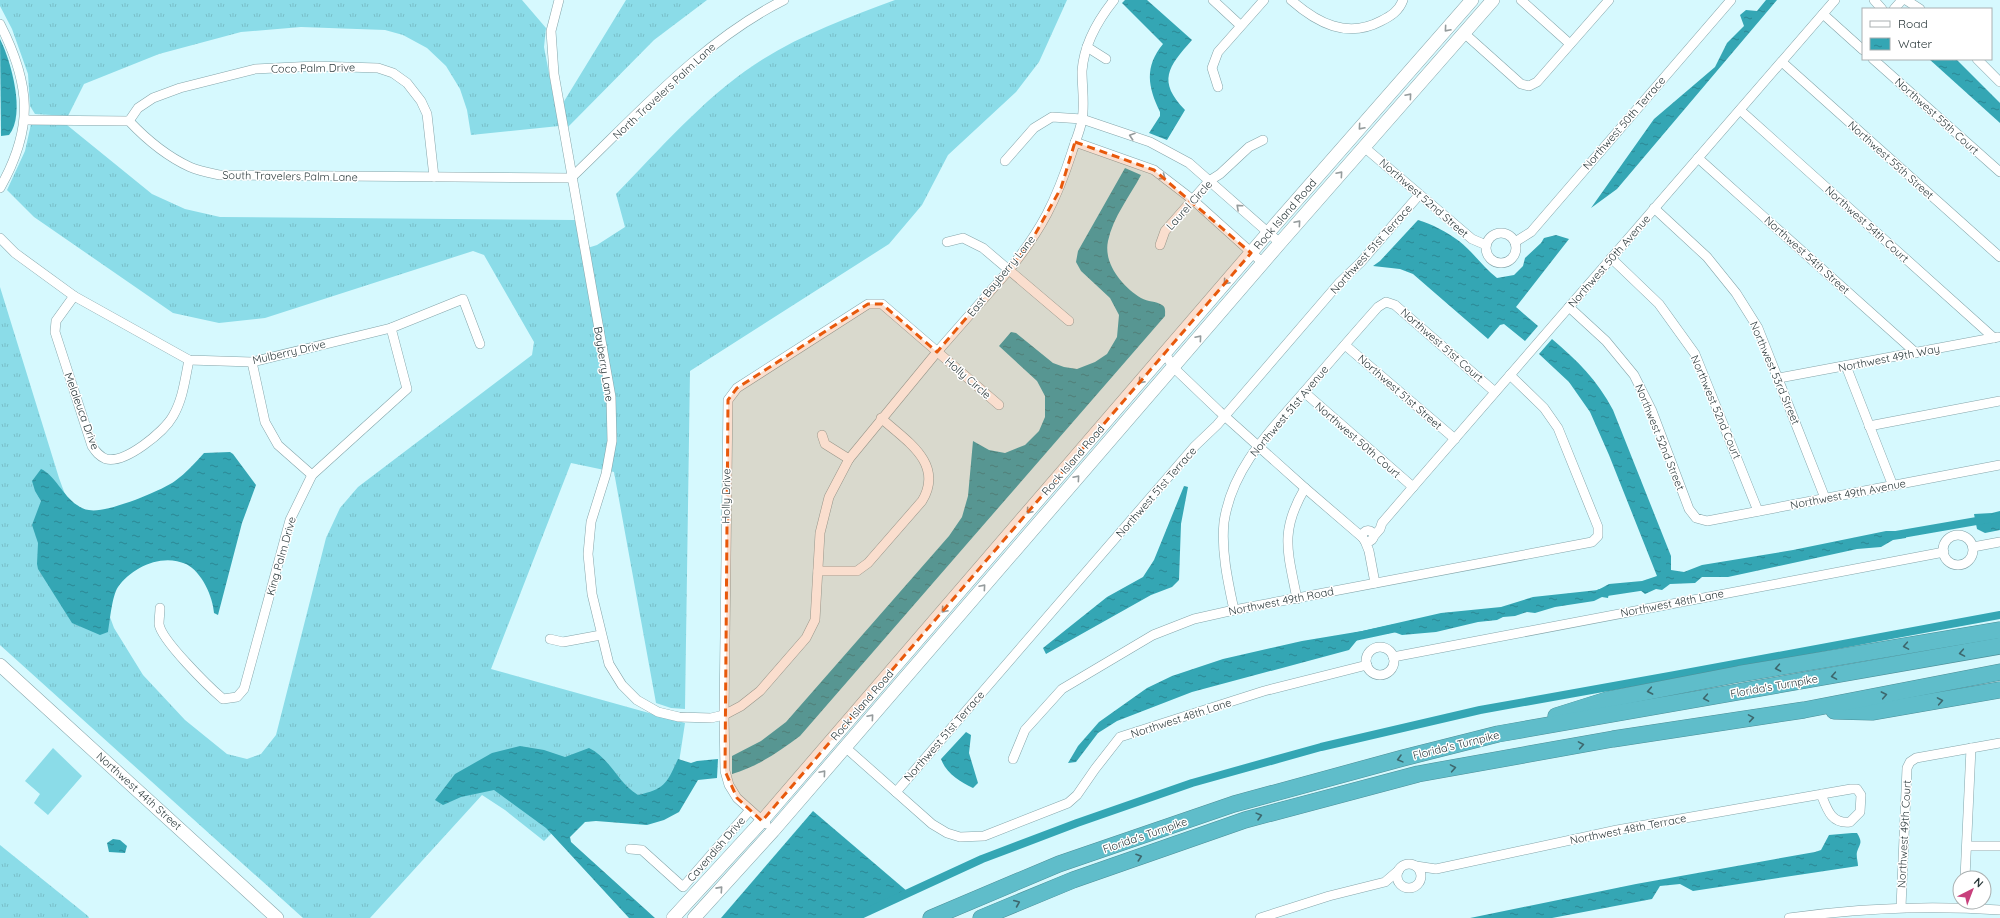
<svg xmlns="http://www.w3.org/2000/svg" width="2000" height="918" viewBox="0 0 2000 918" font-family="Quicksand,sans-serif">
<defs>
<pattern id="grass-tufts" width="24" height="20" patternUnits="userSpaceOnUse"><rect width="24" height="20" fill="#8bdce8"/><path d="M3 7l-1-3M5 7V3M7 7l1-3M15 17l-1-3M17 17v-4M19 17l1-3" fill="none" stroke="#78bec8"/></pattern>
<pattern id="water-ripples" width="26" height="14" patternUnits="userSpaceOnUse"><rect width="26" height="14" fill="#34a6b4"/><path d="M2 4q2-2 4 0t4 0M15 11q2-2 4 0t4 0" fill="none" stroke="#2c8894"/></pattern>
</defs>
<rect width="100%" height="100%" fill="#d6f9fe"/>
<g fill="url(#grass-tufts)">
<polygon points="0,0 522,0 546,28 544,47 559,126 471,135 467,110 460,89 446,66 427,48 403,35 385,30 301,27 241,32 159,54 84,84 68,116 35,114 30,106 28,74 12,29 0,6"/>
<polygon points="626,0 707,0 654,40 567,128 563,103"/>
<path d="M895,0H1067L1039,62L1016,92L948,155L922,205L889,244L690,371L685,709L671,708L656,703L614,472L571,463L491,669L685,723L674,795L566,819L544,841L505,810L482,795L370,918H303L0,645V287L59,478L114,628L143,675L185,720L227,754L247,759L261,754L276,735L326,538L340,508L358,487L532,355L534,342L484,255L473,251L265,318L219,323L173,313L34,217L7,190L25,151L31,124L37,121L67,125L152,194L185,209L220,217L575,220L581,250L597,245L625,227L616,194C659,150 703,99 754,65C797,36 847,18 895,0Z"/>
<polygon points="0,845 88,916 89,918 0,918"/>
</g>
<polygon fill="#8bdce8" points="53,748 82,776 48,815 34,803 40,794 25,781"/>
<g fill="url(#water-ripples)">
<path d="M1125,0H1147L1192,40C1168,67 1157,81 1185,110L1167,140L1149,133L1160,116V112C1148,87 1144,67 1163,44L1122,3Z"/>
<polygon points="1766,0 1777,0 1617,189 1591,208 1654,119 1715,67 1727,43 1744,26 1740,15 1746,10 1757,11"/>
<path d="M0,39C11,61 26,114 9,135L1,136Z"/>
<polygon points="1929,59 1956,59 2000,103 2000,123"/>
<path d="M1125,168L1141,175C1130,196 1113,217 1108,241C1103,264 1123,287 1141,298C1148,302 1156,301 1162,305C1166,307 1165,312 1165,316L800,736C778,752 759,766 732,774V756L761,741L786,722L949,536L962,517L968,496L973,441L989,450L1005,453L1025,445L1039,431L1045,417V396L1037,381L999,346L1011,332L1016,333L1053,363L1064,367L1077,369L1095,362L1107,354L1117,337L1119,315L1110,298L1081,271L1076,262L1078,251Z"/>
<path d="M1418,220C1432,224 1447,232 1459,241C1473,252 1483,267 1497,278L1514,275L1523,266L1525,258L1541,243L1544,238L1556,235L1569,239L1516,307L1538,326L1525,341L1504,324L1500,325L1488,339L1413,274L1400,269L1373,266L1380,261Z"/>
<path d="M1552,339C1577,360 1598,381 1613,410L1671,556V570L1684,572L1702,565L1793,550L1886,531H1906V538L1893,540L1881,547L1857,549L1728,577H1702L1695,583L1670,584L1662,590L1656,589L1645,594L1634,585L1610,588L1608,598L1602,597L1594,601L1555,607L1535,613L1527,612L1515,616L1503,617L1497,620L1478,622L1436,632L1402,635L1394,632L1386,634L1385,628L1364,633V637L1358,639L1349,650L1192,692L1117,721L1098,733L1076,762L1068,763L1078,746L1099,722L1147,688L1172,676L1223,659L1302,641L1362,631L1441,613L1501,607L1533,597L1598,590L1609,584L1642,581L1657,576L1609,455L1590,412L1569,382L1539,354Z"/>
<path d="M230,452L233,454L256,485L242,523L218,615L214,613C213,597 202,572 186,564C162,553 132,567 118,587C112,596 110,620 108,632L100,635L72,623L38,569L37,564L38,543L32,525L41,501L35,491L32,481L41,469C55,475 63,496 77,505C80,507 85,510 89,510C105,514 161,491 175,481C186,473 195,463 204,453Z"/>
<polygon points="1184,486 1188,487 1181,524 1179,580 1172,587 1151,595 1046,654 1043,648 1107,597 1143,577 1154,560"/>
<polygon points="2000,511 2000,530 1985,533 1977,529 1974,514 1992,513"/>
<path d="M966,732L971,735L969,753L978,783L973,788C960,782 946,773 941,759Z"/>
<path d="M520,746L544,750L565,757L589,748C611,759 617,782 638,795C665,789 667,783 678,759L691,763L697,761L718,759L717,778L698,780L679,812L664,820L647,825L596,821L585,822L570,837L571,842L655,918H629L546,828L494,790L461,797L443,805L435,800L455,774L492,753Z"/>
<polygon points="813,811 908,892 854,918 721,918"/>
<path d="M1852,833H1857C1863,843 1860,843 1857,852C1856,856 1858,862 1858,866L1693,891L1680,884L1660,886L1652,899L1552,918H1470L1636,884L1815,852L1821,850L1829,835Z"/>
<polygon points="113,839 120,840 127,846 125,853 109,852 107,843"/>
</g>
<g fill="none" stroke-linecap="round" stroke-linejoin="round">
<g stroke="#34a6b4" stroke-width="8">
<polyline points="1896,535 2000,517"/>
<polyline points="1600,593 1646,586"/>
<polyline points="1354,637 1396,628"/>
<polyline points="854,918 982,859 1077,823 1192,783 1321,747 1480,710 1675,675 2000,615"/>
</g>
<g stroke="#85a5aa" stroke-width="10">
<g id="street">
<path d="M559,0L551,31L554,74L611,397L612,441L606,474L591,522L588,554L592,594L609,664L622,685L637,700L658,712L679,717L711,718L724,715L741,706L760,691L806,638L815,620L820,533L829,497L849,459L937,352L1009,270C1042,229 1056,201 1072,152C1075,142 1080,131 1082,120C1085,105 1082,87 1082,71C1084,44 1098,20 1114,0"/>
<polyline points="1213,0 1240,25"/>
<path d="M1291,0C1317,23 1347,39 1381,21C1391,16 1399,11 1403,0"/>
<polyline points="1521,0 1570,44"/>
<polyline points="1874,0 1882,9"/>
<polyline points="1906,0 1920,9"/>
<polyline points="1894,9 1902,0"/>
<polyline points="1823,14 1863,50"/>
<path d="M0,24C31,85 34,128 0,188"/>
<polyline points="1464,33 1521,84 1529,86 1537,82 1609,0"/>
<polyline points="1087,47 1106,59"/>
<polyline points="1873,59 2000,172"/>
<polyline points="1977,59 2000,82"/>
<polyline points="1782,62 2000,257"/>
<polyline points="1218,87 1212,68 1218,52 1264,0"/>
<polyline points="1740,110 1994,338"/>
<path d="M25,120L129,121C147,140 166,156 190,167C199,171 210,173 220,175L571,178C637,115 702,41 784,0"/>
<polyline points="129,121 138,108 153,98 180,88 255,69 315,66 378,68 393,73 407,83 421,101 427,114 434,177"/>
<polyline points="1075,142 1154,170 1193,200 1263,263"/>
<polyline points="1364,147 1472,239 1486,245"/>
<polyline points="1698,158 1916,353"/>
<polyline points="1005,161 1034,128 1052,117 1082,119 1150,142 1189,163 1280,243"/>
<polyline points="1654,208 1707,257 1736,293 1758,328 1825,498"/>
<circle cx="1501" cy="248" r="15"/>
<polyline points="0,238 15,253 74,296 189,360 252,362 391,328 463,299 480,344"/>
<polyline points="947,242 963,238 983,248 1069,321"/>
<polyline points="1515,242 1531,232 1731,0"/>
<polyline points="1160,245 1165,231 1209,181 1220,174 1249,147 1263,140"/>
<polyline points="1611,258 1659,304 1695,354 1758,511"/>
<path d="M74,296L56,321L55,332L92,446C96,452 99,456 106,459C125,464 164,432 173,416C183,399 185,379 189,360"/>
<polyline points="1569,307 1606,341 1634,375 1652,411 1689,509 1696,518 1707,521 2000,465"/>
<polyline points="1345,345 1455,439"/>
<polyline points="1165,353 1173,367 1219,411 1305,488 1362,537"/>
<polyline points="252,362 265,422 278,445 312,475"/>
<polyline points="1846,366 1893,486"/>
<polyline points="1779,378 1998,337"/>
<polyline points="1304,392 1413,487"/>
<polyline points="1869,426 2000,401"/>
<polyline points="822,435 825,444 849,459"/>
<circle cx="1368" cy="536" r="5.5"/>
<circle cx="1958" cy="550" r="15"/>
<polyline points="1373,537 1380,529 1382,523 1413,487 1835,0"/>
<polyline points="1365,541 1369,551 1375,583"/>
<polyline points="1973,547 2000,542"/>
<path d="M818,571H857L868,563L922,501C945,463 905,440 881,418"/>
<path d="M1297,599C1288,552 1279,532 1305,488"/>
<path d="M160,608C160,613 159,619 159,624C161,640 209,687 223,699L237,697L244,689L290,520L312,475L407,389L391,328"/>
<path d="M1234,610C1228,582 1221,551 1224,522C1232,468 1270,431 1304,392C1329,363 1353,335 1378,307L1386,302L1395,305L1495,392"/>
<polyline points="550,639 563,642 601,635"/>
<circle cx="1380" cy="661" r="14"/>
<polyline points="1393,657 1944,552"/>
<polyline points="845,747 932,824 947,833 960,837 984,836 1068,803 1077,795 1095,769 1120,737 1264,691 1367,665"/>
<polyline points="1013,759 1025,730 1062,689 1153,635 1194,619 1234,610 1592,542 1598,536 1598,527 1558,428 1544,408 1510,375"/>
<polyline points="896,792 1195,446 1217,425 1340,282 1361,262 1419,195"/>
<polyline points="766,824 737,798 729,785 725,771 724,715 728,400 737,388 868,304 882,304 999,405"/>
<polyline points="1967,846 2000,846"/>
<polyline points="630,849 642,850 683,887 750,810"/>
<circle cx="1409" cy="876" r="12"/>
<path d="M1416,866L1436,869L1617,830L1851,789H1857L1861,795L1860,812L1850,822C1831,824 1827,809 1821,794"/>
<polyline points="1965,878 1971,748"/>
<polyline points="1901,907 1907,768 1910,762 1916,758 2000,743"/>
<polyline points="1260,918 1329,896 1385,882 1399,870"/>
<path d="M1789,918C1859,908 1929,905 2000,910"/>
</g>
</g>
<g stroke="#85a5aa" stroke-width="14">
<g id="secondary">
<polyline points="0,665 277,918"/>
<polyline points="673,918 762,821 1268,233 1472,0"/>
<polyline points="694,918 773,831 1280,243 1493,0"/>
</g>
</g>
<g stroke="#4d8f98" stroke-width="17">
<g id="highway">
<polyline points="1834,711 1872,712 2000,690"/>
<polyline points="1556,716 1610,699 1739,674 2000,630"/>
<polyline points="931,918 1059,864 1234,804 1403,758 1498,734 2000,646"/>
<polyline points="981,918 1073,880 1245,820 1418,774 1613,739 1804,710 2000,672"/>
</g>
</g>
<use href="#street" stroke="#fff" stroke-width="9"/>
<use href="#secondary" stroke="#fff" stroke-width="13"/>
<use href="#highway" stroke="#5fbdca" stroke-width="16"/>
</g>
<defs><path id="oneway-chevron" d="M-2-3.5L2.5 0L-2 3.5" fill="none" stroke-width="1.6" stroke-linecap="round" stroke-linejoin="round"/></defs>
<g stroke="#959c9d">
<use href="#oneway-chevron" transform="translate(1447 29) rotate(131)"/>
<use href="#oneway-chevron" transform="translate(1409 96) rotate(-49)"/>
<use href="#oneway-chevron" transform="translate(1361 127) rotate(131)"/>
<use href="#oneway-chevron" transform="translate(1132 136) rotate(-162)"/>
<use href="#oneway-chevron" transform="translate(1340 174) rotate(-49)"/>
<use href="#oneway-chevron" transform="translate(1163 177) rotate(36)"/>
<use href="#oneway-chevron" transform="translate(1239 207) rotate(-138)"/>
<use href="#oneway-chevron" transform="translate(1298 223) rotate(-49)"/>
<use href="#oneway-chevron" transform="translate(1226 282) rotate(131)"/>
<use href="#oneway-chevron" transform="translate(1199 338) rotate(-49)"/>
<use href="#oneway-chevron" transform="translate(1141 381) rotate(131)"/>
<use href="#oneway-chevron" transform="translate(1077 478) rotate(-49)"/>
<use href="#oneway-chevron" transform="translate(1029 511) rotate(131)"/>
<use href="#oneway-chevron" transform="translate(983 587) rotate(-49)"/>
<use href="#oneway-chevron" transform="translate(944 610) rotate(131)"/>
<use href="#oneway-chevron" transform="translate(871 717) rotate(-49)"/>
<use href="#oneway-chevron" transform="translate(823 773) rotate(-49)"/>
<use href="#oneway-chevron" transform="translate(720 889) rotate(-48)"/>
</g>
<g stroke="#3d676d">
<use href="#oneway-chevron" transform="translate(1906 646) rotate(170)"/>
<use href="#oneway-chevron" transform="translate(1962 653) rotate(170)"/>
<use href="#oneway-chevron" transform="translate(1778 668) rotate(170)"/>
<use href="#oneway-chevron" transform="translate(1834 676) rotate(170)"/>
<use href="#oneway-chevron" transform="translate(1650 691) rotate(169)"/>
<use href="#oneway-chevron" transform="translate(1884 695) rotate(-11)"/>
<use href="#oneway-chevron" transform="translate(1706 698) rotate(170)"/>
<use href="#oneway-chevron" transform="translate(1940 701) rotate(-10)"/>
<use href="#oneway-chevron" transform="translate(1751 718) rotate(-9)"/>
<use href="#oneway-chevron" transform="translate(1581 745) rotate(-10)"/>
<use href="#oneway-chevron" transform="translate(1400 759) rotate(165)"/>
<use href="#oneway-chevron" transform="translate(1453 768) rotate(-10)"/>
<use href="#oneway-chevron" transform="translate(1259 816) rotate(-15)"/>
<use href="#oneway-chevron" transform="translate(1139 857) rotate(-19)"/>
<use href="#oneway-chevron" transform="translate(1017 903) rotate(-23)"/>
</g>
<path fill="#e8590c" fill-opacity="0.2" stroke="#e8590c" stroke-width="3" stroke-dasharray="8 5" stroke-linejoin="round" d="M1075,142L1154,170L1251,253L762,821L737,798L725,771L728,400L737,388L868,304H882L937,352L1029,245L1061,188Z"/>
<g text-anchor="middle" stroke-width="3" stroke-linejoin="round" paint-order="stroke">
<g font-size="11" fill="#2b393b" stroke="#fff">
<text transform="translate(313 68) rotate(-1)" y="4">Coco Palm Drive</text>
<text transform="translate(664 91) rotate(-43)" y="4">North Travelers Palm Lane</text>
<text transform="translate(1937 116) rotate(42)" y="4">Northwest 55th Court</text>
<text transform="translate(1624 123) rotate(-49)" y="4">Northwest 50th Terrace</text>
<text transform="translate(1891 160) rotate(42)" y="4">Northwest 55th Street</text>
<text transform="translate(290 176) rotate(1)" y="4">South Travelers Palm Lane</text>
<text transform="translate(1424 198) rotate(41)" y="4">Northwest 52nd Street</text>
<text transform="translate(1189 205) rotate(-48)" y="4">Laurel Circle</text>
<text transform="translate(1285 214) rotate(-49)" y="4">Rock Island Road</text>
<text transform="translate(1867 224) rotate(42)" y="4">Northwest 54th Court</text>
<text transform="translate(1371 249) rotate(-48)" y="4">Northwest 51st Terrace</text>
<text transform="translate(1807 255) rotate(42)" y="4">Northwest 54th Street</text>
<text transform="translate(1609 261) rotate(-49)" y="4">Northwest 50th Avenue</text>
<text transform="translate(1001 276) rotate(-51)" y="4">East Bayberry Lane</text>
<text transform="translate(1442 345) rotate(41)" y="4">Northwest 51st Court</text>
<text transform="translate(289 352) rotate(-13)" y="4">Mulberry Drive</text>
<text transform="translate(1889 358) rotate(-11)" y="4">Northwest 49th Way</text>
<text transform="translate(604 364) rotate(81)" y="4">Bayberry Lane</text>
<text transform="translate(1775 373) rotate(67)" y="4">Northwest 53rd Street</text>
<text transform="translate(968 378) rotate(41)" y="4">Holly Circle</text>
<text transform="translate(1400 392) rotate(41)" y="4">Northwest 51st Street</text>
<text transform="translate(1716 407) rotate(67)" y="4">Northwest 52nd Court</text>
<text transform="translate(82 411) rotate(70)" y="4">Melaleuca Drive</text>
<text transform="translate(1289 411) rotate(-50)" y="4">Northwest 51st Avenue</text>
<text transform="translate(1660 437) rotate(68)" y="4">Northwest 52nd Street</text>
<text transform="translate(1358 440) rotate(41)" y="4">Northwest 50th Court</text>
<text transform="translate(1073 460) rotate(-49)" y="4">Rock Island Road</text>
<text transform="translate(1156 492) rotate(-49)" y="4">Northwest 51st Terrace</text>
<text transform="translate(1848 494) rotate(-11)" y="4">Northwest 49th Avenue</text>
<text transform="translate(726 496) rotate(-89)" y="4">Holly Drive</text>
<text transform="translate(281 556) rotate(-74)" y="4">King Palm Drive</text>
<text transform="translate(1281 601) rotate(-11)" y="4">Northwest 49th Road</text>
<text transform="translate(1672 603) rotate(-11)" y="4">Northwest 48th Lane</text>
<text transform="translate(1774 686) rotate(-10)" y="4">Florida's Turnpike</text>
<text transform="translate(862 705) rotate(-49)" y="4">Rock Island Road</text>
<text transform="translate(1181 718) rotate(-18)" y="4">Northwest 48th Lane</text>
<text transform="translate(944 736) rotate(-49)" y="4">Northwest 51st Terrace</text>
<text transform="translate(1456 745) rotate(-14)" y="4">Florida's Turnpike</text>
<text transform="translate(139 791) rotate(42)" y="4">Northwest 44th Street</text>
<text transform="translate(1628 829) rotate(-11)" y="4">Northwest 48th Terrace</text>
<text transform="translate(1904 834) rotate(-87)" y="4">Northwest 49th Court</text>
<text transform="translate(1145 835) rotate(-19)" y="4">Florida's Turnpike</text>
<text transform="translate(716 849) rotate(-49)" y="4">Cavendish Drive</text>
</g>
</g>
<rect x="1862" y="8" width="130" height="52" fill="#ffffff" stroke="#aab0b1"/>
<rect x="1870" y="21" width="20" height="6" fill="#ffffff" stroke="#aab0b1"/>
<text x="1898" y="28" font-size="12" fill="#2b393b">Road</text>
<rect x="1870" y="38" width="20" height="12" fill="url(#water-ripples)" stroke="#aab0b1"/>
<text x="1898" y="48" font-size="12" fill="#2b393b">Water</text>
<g transform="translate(1972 890) rotate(42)"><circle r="19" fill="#ffffff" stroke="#aab0b1"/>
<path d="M0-3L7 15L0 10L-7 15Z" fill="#c8407c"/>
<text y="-6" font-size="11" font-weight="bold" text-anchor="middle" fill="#2b393b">N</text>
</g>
</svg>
